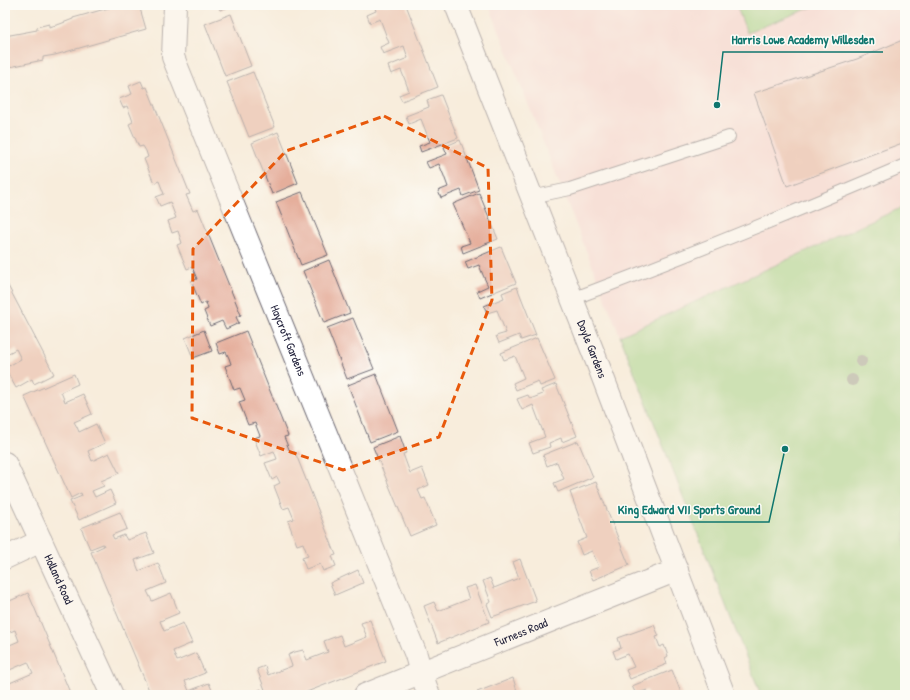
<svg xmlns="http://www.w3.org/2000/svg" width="910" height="700" viewBox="0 0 910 700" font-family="'Patrick Hand',sans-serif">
<rect width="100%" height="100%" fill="#fdfcf7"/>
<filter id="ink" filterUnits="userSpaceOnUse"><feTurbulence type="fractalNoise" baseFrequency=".025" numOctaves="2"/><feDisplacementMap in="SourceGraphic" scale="8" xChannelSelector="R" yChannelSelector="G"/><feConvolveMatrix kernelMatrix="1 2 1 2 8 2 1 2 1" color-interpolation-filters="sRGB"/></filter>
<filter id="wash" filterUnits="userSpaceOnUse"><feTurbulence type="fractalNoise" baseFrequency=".012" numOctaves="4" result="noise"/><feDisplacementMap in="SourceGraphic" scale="16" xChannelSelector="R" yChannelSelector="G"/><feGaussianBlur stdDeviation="0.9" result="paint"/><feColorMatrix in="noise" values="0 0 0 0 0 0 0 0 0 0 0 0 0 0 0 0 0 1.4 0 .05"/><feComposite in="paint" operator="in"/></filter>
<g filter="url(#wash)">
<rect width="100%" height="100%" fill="#f8eddc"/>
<polygon fill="#f7d0d0" points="489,5 905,5 905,206 620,336"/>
<g fill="#9cd283" stroke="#5f7a5f">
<polygon points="736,5 817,5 747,33"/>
<polygon points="905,206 905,695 761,695 620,336"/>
</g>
<g id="blocks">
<g fill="#e5ae9b">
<polygon points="119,5 139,5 146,29 55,55 43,57 43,60 5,68 5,36 37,30 37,27 49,24 49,27 60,24 73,19 73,18"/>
<polygon points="218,5 235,5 220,10"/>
<polygon points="374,5 406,5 438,87 402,101 399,95 409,91 405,80 401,70 391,74 388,66 408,58 404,46 383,54 380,47 389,43 380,19 370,23 367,15 376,11"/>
<polygon points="231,14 251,66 225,76 205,24"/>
<polygon points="905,39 905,142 787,186 754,93 857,59"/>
<polygon points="253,72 275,127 249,137 227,82"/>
<polygon points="141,81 144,88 147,87 190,194 186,195 193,211 198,209 241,315 236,317 239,323 226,329 222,321 210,326 204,311 208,309 206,302 201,305 191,281 197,279 192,267 187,269 177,245 182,243 178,231 172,233 168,221 176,218 170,202 160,206 156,197 164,194 159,181 154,183 144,159 148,157 146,151 143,146 139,147 129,124 133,122 131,116 127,106 123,108 119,99 132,94 129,86"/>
<polygon points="441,95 458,138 421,152 419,146 430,142 421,119 409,124 406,116 429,107 427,100"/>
<polygon points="278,132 298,183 272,194 252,143"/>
<polygon points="460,140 479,190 463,196 461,190 441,198 438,191 448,187 444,176 439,164 429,168 426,162 447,154 444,147"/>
<polygon points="302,192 328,255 301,265 276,202"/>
<polygon points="479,193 498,239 463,253 461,246 470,243 453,204"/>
<polygon points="501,247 516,283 480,298 477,291 488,286 483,275 479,265 468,269 465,262"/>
<polygon points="329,260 350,313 324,323 303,271"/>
<polygon points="5,280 54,374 34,384 32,379 16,388 5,368 21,359 16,349 5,355"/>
<polygon points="517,287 536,335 521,340 519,335 499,343 496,336 506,333 497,310 487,313 484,306 504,298 502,293"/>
<polygon points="353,318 374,369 347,379 327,328"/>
<polygon points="204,330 212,351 193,358 185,338"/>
<polygon points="246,331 288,436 284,437 291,454 295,452 336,555 332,556 336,566 323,571 320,564 306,569 302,558 308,556 303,543 297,545 288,521 294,519 289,507 283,509 274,486 280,483 277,477 272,480 265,463 277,459 274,451 261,456 254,438 260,436 255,423 248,425 239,402 245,400 240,388 234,390 225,366 231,364 229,358 226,352 220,354 216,343"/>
<polygon points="537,338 555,380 540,386 538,381 516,390 513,383 524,378 515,356 504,360 501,353"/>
<polygon points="74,374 78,384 61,392 65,402 83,394 92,414 74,422 77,427 79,432 96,424 105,443 88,451 92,461 109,453 119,473 101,481 104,486 92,491 95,497 110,490 116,503 79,520 70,501 82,496 81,493 71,498 24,396"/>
<polygon points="376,374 398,431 370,442 348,385"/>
<polygon points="556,384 577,436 562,442 561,438 549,443 550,447 533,453 529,443 545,437 533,405 522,410 517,399 528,395 530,399 543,394 541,390"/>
<polygon points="400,436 406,453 403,454 410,473 422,468 429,485 418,490 422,499 425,498 436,525 410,536 373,447"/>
<polygon points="578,441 593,477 558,492 554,483 564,479 557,462 547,466 543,455"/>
<polygon points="596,482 614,528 629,565 593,580 589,571 599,567 592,551 582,555 577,542 587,538 570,492"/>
<polygon points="120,512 127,529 112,535 114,539 124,535 127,540 146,533 154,553 135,560 137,566 139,571 158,563 166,583 147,591 152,601 171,593 179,613 160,621 164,631 183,623 192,643 173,651 177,661 196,653 205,673 185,681 189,691 209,683 214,695 151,695 91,552 104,546 103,544 90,549 81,528"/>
<polygon points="520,559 536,601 492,617 487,604 491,602 483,581 490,578 494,588 519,578 513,562"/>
<polygon points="358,570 363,583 335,595 330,583"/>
<polygon points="475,585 489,622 438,643 424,606 434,602 438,611 469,599 465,588"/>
<polygon points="28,593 35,609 71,695 5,695 5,685 33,673 28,662 5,672 5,647 19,641 15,630 5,634 5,609 6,609 5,603"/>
<polygon points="370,620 386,661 299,695 267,695 257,669 265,666 268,675 292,666 288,655 295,652 303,650 307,660 328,652 324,641 340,635 344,646 367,637 361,623"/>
<polygon points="654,625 659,636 656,637 660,647 664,645 668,656 665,658 667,664 630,679 626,670 634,667 628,654 616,659 613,651 621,648 618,638"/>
<polygon points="672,670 682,695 649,695 647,690 636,694 632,686"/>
<polygon points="513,678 517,691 507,695 478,695 477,692"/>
<polygon points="261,689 264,695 254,695 253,693"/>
</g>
</g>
</g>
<g filter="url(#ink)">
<use href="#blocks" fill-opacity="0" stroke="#6d6973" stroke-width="1"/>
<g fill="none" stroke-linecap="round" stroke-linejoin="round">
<g stroke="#6d6973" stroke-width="14">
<g id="service">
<polyline points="531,197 570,189 729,137"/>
<path d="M572,299C684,257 795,212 905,165"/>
</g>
</g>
<g stroke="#6d6973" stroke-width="24">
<g id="minor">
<path id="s1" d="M175,5L173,57L416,655L421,673L429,695"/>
<path id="s2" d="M456,5L597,362L724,695"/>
<path id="s3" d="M5,463L112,695"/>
<polyline points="5,558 41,541"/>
<path id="s4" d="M365,695L677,570"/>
</g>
</g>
<use href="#service" stroke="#fff" stroke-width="12"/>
<use href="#minor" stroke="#fff" stroke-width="22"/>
</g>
<g fill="#9a9f91">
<circle cx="861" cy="361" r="6"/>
<circle cx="852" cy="380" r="6"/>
</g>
</g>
<path d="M0 0H910V700H0ZM384,116L488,168L492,300L439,437L343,470L192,418L193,249L286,151Z" fill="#f8eddc" fill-opacity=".55" fill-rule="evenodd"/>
<path fill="none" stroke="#e8590c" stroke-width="3" stroke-dasharray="8 5" stroke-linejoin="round" d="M384,116L488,168L492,300L439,437L343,470L192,418L193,249L286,151Z"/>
<g text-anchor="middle" stroke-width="3" stroke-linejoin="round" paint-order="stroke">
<g font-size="12" fill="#22223b" stroke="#fdfcf7">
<text dy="4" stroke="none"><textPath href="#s1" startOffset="358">Haycroft Gardens</textPath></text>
<text dy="4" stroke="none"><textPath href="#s2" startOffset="370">Doyle Gardens</textPath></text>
<text dy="4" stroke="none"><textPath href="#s3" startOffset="128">Holland Road</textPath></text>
<text dy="4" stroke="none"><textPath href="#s4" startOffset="168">Furness Road</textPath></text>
</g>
</g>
<path fill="none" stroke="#0f766e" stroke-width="1.5" d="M717 105L723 52H883M785 449L769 522H610"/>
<g fill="#0f766e" stroke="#fdfcf7" stroke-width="1.5">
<circle cx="717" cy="105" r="4"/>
<circle cx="785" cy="449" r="4"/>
</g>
<g font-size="13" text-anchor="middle" font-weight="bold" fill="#0f766e" stroke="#fdfcf7" stroke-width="3" stroke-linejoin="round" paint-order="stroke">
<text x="803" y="44">Harris Lowe Academy Willesden</text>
<text x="689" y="514">King Edward VII Sports Ground</text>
</g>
<rect width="910" height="700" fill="none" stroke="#fdfcf7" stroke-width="20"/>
</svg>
